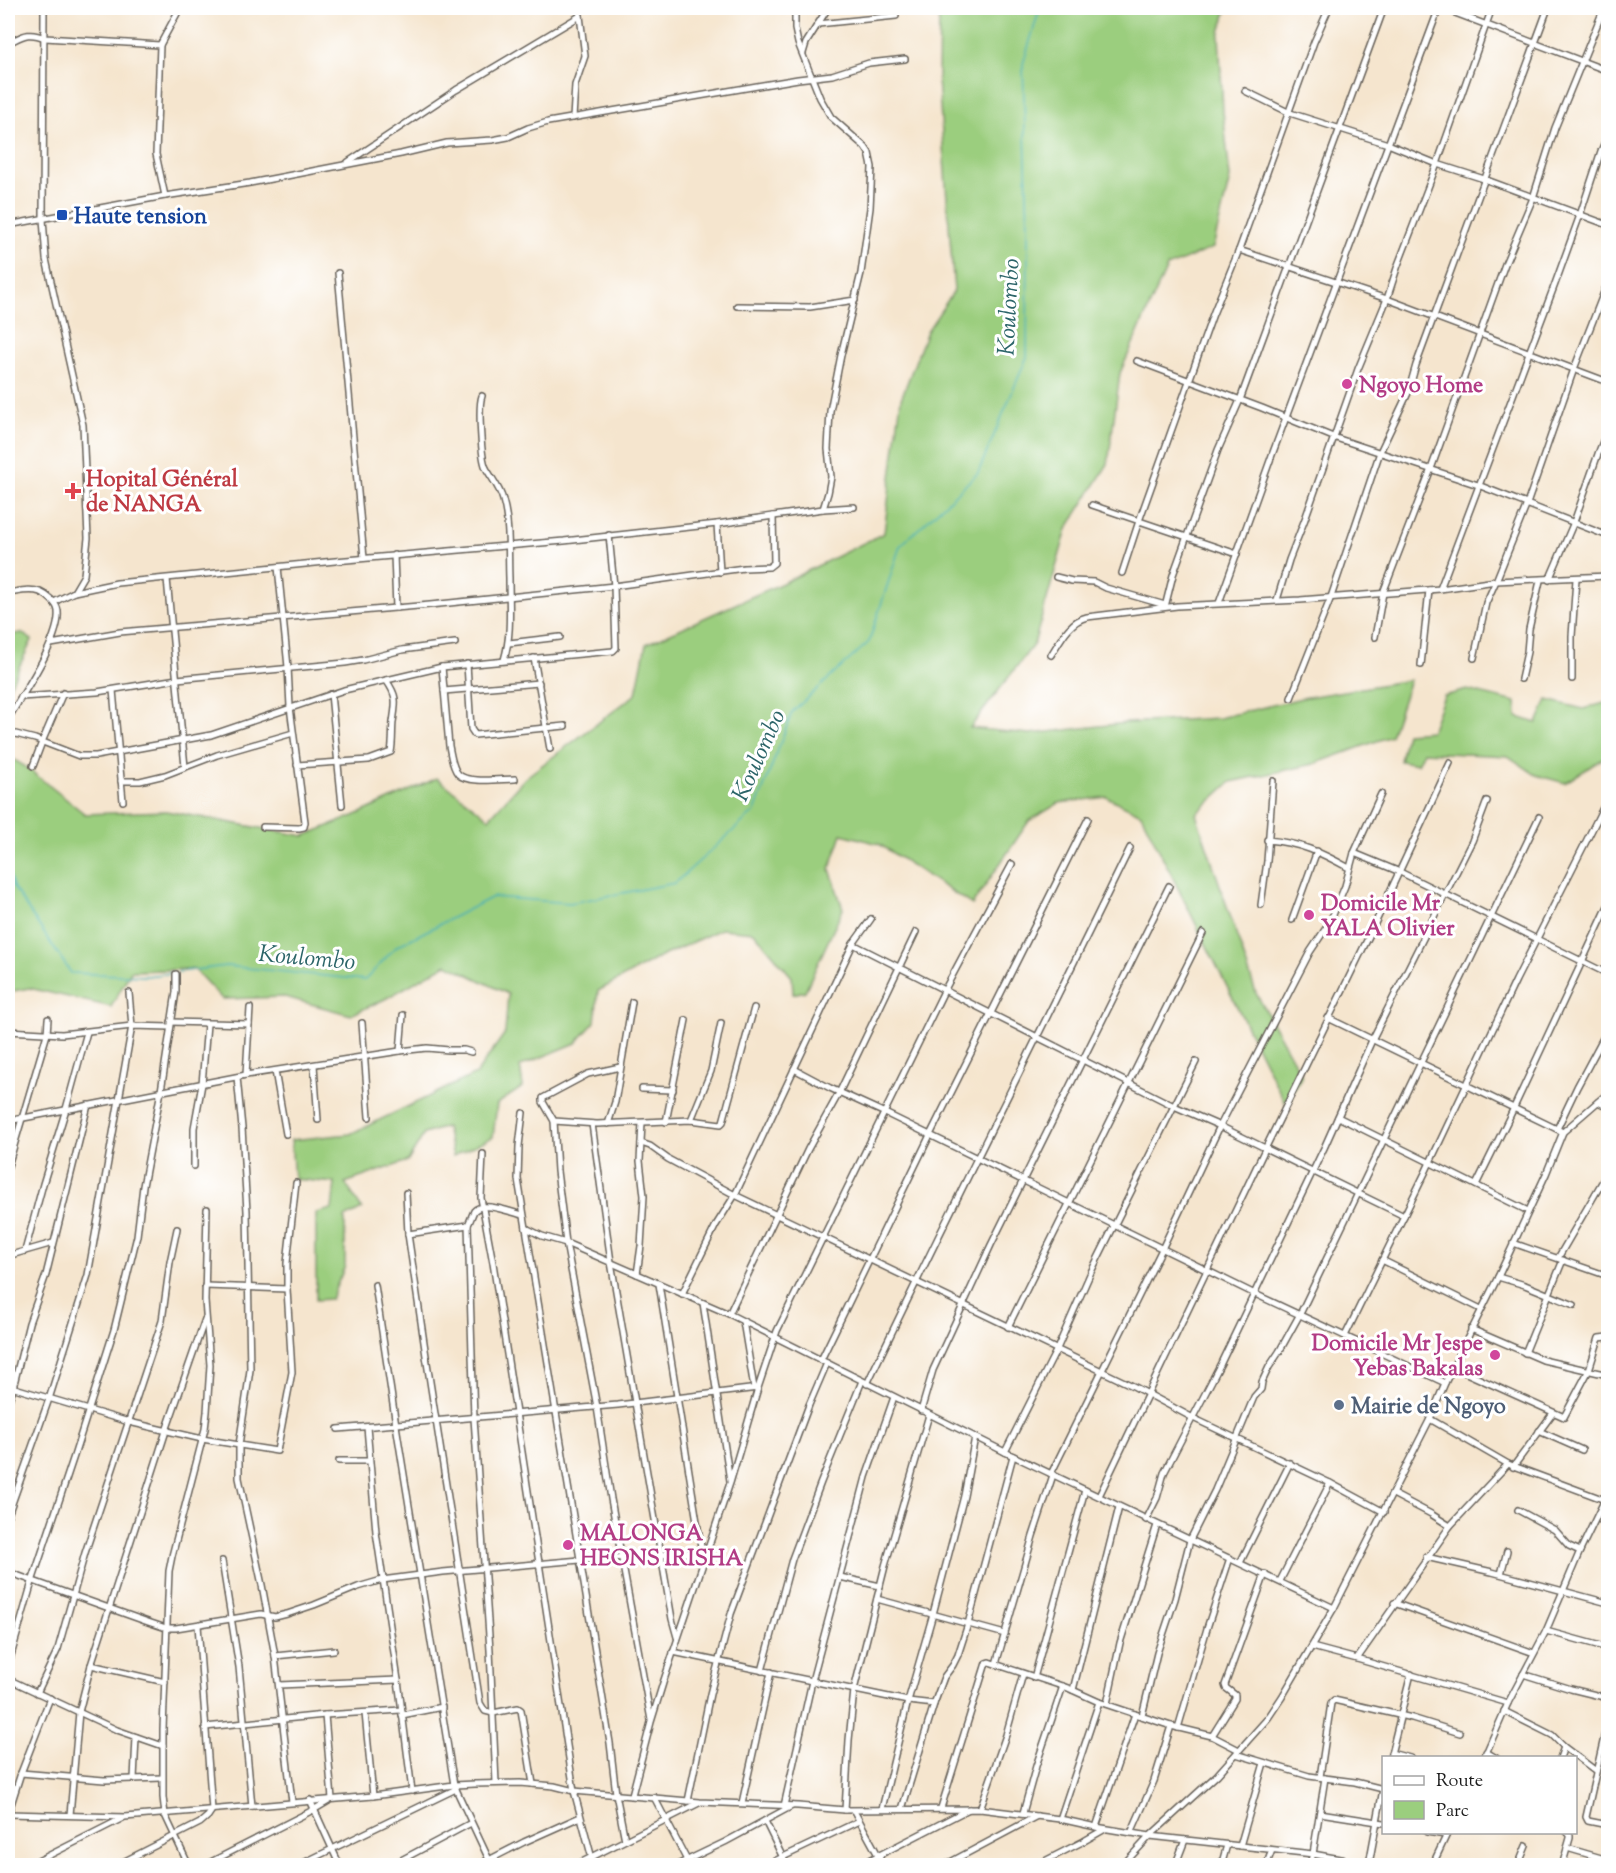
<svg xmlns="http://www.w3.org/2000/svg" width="1616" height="1873" viewBox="0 0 1616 1873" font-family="'Sorts Mill Goudy',serif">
<rect width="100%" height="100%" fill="#fff"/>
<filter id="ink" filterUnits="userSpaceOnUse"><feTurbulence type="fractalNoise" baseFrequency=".0167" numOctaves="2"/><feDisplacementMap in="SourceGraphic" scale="12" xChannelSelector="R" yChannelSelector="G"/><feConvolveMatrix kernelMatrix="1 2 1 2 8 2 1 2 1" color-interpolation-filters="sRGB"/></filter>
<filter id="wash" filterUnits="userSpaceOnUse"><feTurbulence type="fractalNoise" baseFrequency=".008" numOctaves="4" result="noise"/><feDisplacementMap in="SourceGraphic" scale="24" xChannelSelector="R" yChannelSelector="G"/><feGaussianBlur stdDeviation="1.35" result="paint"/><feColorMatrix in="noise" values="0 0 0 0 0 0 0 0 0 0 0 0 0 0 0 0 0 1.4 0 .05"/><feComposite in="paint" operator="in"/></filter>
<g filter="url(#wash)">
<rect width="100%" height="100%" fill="#f5e5ce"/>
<g fill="#9bce7e" stroke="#5c754d" stroke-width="1.5">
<polygon points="939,8 1227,8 1219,36 1223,111 1230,178 1213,248 1167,267 1120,373 1108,464 1067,529 1034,644 970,728 1030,734 1126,723 1219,718 1302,698 1410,680 1391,736 1314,764 1231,782 1196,814 1256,993 1302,1076 1285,1103 1141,814 1107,797 1059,803 1029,821 972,905 879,844 842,834 830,869 843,909 805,991 793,994 792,977 754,932 721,929 656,959 598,991 595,1022 576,1043 520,1066 523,1087 497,1104 493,1137 453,1156 446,1127 424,1134 408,1161 345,1183 362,1209 345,1218 345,1266 331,1299 316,1300 316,1213 332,1209 335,1183 294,1179 291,1140 350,1134 476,1074 505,1033 508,994 447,964 385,999 351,1015 285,997 222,999 194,969 131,971 111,1007 29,988 8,992 8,756 26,767 85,814 166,811 304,836 356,815 437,778 489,818 525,778 636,694 646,644 787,581 884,533 901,399 927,331 954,291 938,80"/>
<polygon points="22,633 32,640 8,690 8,635"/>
<polygon points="1467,690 1516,702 1517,717 1537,723 1547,700 1583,709 1608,702 1608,755 1565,783 1536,775 1508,756 1423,752 1417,764 1400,761 1406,733 1431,731 1444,696"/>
</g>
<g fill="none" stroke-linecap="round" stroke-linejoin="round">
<g stroke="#3daeb6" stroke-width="1.5">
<polyline points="8,870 13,887 71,973 146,976 173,973"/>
<polyline points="178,972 226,966 365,980 397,946 493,897 570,903 675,883 755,811 792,712 869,642 900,546 978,473 1027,357 1028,228 1023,64 1040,8"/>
</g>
</g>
</g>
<g filter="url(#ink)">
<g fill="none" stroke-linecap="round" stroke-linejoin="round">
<g stroke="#68625a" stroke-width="8">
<g id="minor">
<polyline points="44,8 43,219 46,259 83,425 88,538 84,575 74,592 54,602"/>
<polyline points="795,8 795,29 798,43 820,98 831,117 865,147 869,153 872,167 870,208 861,273 841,355 830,411 828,449 831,477 828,493 823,509"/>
<polyline points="1442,8 1608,71"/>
<polyline points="818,24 896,16"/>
<path d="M8,43C23,36 28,31 45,38L160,45"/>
<polyline points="803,53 806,43 828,8"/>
<polyline points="1245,91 1290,113 1388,144 1437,164 1484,179 1608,225"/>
<polyline points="573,118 575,85 585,56 579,8"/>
<polyline points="348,162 456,90 580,16"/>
<polyline points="165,196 156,154 160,45 180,8"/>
<polyline points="8,225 165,196 250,183 401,154 447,143 492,140 508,137 528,128 548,122 798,79 832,75 869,63 905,59"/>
<polyline points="1239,250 1387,299 1608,382"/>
<polyline points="338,273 364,558"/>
<polyline points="737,306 810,307 855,300"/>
<polyline points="1137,361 1262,408 1333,437 1478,485 1608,536"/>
<path d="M482,396C478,406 481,458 486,468C492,479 500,488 503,500C510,525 508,553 509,578C509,607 512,633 504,660"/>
<polyline points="1092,505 1237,554"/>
<polyline points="717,524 720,572"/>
<polyline points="394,555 396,608"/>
<polyline points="1122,573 1139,521 1213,314 1239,250 1314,42 1329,8"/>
<polyline points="1056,577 1072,581 1094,582 1106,588 1165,605"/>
<polyline points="167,579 185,767"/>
<polyline points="1549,580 1574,522 1598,454 1608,429"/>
<polyline points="1440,589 1555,284 1580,215 1601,151 1608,135"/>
<polyline points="74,592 117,583 335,561 564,541 717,524 823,509 854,507"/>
<path d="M8,593C17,592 30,588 40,592C47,595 57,603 58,611C61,639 22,695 8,719"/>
<polyline points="1277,600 1289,560 1305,519 1358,369 1387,299 1398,265 1437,164 1492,8"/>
<polyline points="1219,603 1272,455 1439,8"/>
<polyline points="1165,607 1173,575 1218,450 1240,400 1384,8"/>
<polyline points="1375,637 1383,593 1431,469 1505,264 1533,198 1555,128 1604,8"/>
<polyline points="509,643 560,637"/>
<polyline points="51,644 120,632 430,605 614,586 744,568 769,567 774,563 773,516"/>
<path d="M1051,655C1060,641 1069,621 1087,617L1177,606L1300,600L1440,589L1496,581L1608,576"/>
<polyline points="534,658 550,749"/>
<polyline points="1474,658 1486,603 1496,581 1527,504 1574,369 1608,282"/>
<polyline points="467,664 471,729 475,735 565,726"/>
<polyline points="1421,665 1429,590"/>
<path d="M442,667L449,746C451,755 452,767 458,774C467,784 501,779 515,779"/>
<polyline points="1521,679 1527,652 1529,629 1540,581"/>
<polyline points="1572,679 1572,636 1576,579"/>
<polyline points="113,690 123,801"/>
<polyline points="444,691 539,683"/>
<polyline points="331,694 342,805"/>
<polyline points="21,697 97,692 177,679 345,663 363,660 402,650 455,643"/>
<polyline points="1291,698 1331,597 1380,452 1408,393 1416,365 1548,8"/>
<polyline points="8,732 35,739 79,756 96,756 211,735 344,690 442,667 613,651 616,648 614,586 609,535"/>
<path d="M297,765L369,760L391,752C393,742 392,731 393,722C396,702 398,697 386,680"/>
<polyline points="33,766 42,742 63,693"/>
<polyline points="121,781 140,781 165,775 217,755 293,733"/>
<polyline points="263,827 299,828 304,827 305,822 290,707 288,667 278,567"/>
<path d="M1267,840C1301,843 1320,852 1349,868"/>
<polyline points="1354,853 1400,872 1608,974"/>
<polyline points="1261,905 1267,861 1273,781"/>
<polyline points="1292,920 1317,851"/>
<polyline points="853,944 1174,1106 1220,1126 1404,1216"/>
<polyline points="1328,1018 1563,1132"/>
<polyline points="171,1022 249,1024"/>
<polyline points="362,1023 369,1117"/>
<polyline points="8,1031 62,1034 132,1026 170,1027"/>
<polyline points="400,1051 403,1015"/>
<polyline points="314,1065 318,1120"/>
<polyline points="620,1067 588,1074 543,1098 543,1102 554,1121 597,1124 691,1120 721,1124 723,1122 754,1008"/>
<polyline points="794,1069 830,1088 885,1113 1253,1293 1445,1383"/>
<polyline points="275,1071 286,1134"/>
<polyline points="246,1075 250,1008"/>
<polyline points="237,1077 242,1128 247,1211 250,1370 239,1445 239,1478 262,1585 275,1656 292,1802"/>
<polyline points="642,1089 673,1090"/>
<polyline points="1598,1102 1608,1107"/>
<polyline points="523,1113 519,1146 518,1179 610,1743 616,1794 625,1840"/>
<polyline points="1338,1117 1528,1211"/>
<polyline points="691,1120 711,1071 721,1023"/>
<polyline points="8,1121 246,1075 400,1051 427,1048 449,1050 464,1050 471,1052"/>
<polyline points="554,1121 557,1171 566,1243 597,1407 611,1499 651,1720"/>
<polyline points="666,1122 686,1020"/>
<polyline points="592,1124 611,1262 672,1619 677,1637"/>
<polyline points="608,1124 615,1102 632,1002"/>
<polyline points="1557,1129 1577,1087 1608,1029"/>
<polyline points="641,1143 650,1146 668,1159 735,1195 1135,1387 1193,1418 1330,1483 1384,1512"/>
<polyline points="483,1154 481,1198 493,1263 574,1791 594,1866"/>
<polyline points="8,1166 47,1034 48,1019"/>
<polyline points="194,1166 194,1128 202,1084 207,1024"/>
<polyline points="1476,1185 1510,1116 1608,906"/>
<polyline points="406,1193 408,1234 426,1356 480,1703 485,1711 493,1713 518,1708 521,1710 533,1784"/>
<polyline points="526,1228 542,1236 566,1243 729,1314 1005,1452 1334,1608"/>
<polyline points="408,1234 468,1225"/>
<polyline points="1513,1243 1608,1276"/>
<polyline points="25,1251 53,1243"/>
<polyline points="8,1258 11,1255 25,1251 43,1184 66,1109 87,1032"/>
<polyline points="1558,1258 1608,1172"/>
<polyline points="1382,1260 1481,1309"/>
<polyline points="637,1274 641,1246 644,1196 640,1161 642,1123"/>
<polyline points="1498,1277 1525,1285 1574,1305"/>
<polyline points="659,1284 702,1553"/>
<polyline points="375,1285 396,1425 454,1785 492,1866"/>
<polyline points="205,1286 287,1289"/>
<polyline points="682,1294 716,1225 735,1195 853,944 871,919"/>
<polyline points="703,1303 730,1481"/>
<polyline points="729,1314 808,1149 839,1093 916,932"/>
<polyline points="743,1321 754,1388"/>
<polyline points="1008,1327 1203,933"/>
<polyline points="1471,1329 1543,1360 1608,1375"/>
<polyline points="1345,1336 1425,1173 1516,980 1608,798"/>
<polyline points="1525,1353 1563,1260"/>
<polyline points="821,1360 930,1135 1088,819"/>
<polyline points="1453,1367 1564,1417 1589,1370 1599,1338 1608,1337"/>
<path d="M867,1384C953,1204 1043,1027 1130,848"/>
<polyline points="8,1386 129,1422 202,1439 277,1451 292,1372 287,1289 287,1263 296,1183"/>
<polyline points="8,1403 13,1388 29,1323 46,1275 88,1105"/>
<polyline points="921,1411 933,1370 991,1245 1169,886"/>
<polyline points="1430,1419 1508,1464"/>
<polyline points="367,1427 376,1532 398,1680 412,1791"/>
<polyline points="338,1429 618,1405 758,1388"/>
<polyline points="1539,1431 1582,1450"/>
<polyline points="1005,1452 1057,1349 1091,1272 1196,1062"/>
<polyline points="339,1461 369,1461"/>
<polyline points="1513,1467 1553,1413"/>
<polyline points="1051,1474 1162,1249 1220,1126 1310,952 1330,922 1345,886 1354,853 1381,794"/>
<polyline points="1393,1494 1431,1514 1450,1526"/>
<polyline points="1099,1496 1265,1149 1372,930 1450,763"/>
<polyline points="1518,1510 1555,1530 1569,1546 1580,1551"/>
<polyline points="8,1515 49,1399 88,1275 132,1026 129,993"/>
<polyline points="1146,1520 1157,1498 1164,1473 1221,1363 1324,1148 1373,1038 1472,841 1487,801"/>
<polyline points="1426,1557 1492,1572 1608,1603"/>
<polyline points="222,1561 239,1667 252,1806"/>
<polyline points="1240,1563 1290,1463"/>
<polyline points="8,1572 148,1622 166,1628 176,1628 261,1614 275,1617 287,1614 314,1605 358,1587 382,1580 443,1572 580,1560 707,1552"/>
<polyline points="1501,1574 1507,1551"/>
<polyline points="840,1577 880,1586"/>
<polyline points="1280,1581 1330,1483"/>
<polyline points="877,1599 1005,1634"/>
<polyline points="1394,1603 1534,1653"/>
<polyline points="1546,1631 1608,1648"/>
<polyline points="1312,1647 1357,1659 1450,1526 1508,1464 1605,1500"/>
<polyline points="673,1652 908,1701 934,1704"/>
<polyline points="275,1656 334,1650"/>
<polyline points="1357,1659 1508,1703"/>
<polyline points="996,1664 1033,1536 1053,1475"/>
<polyline points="91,1665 165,1682"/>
<polyline points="8,1666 32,1582 75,1453 114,1330 137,1236 143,1186 161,1091 176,992 176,974"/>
<polyline points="762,1671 792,1559 821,1482 862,1381"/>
<polyline points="1523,1674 1571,1689 1608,1698"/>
<polyline points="1034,1678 1085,1490"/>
<polyline points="8,1679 117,1730 163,1746"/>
<polyline points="279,1685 398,1680"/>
<polyline points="1073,1690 1119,1507"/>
<polyline points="37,1693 58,1649 85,1553 162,1321 170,1262 177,1229"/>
<polyline points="1107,1704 1120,1643 1157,1525"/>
<polyline points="1504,1711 1552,1735 1564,1747"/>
<polyline points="365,1713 373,1796"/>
<polyline points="402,1715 442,1707"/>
<polyline points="1142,1716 1157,1653 1175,1599 1190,1540 1215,1490 1254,1397 1261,1389 1262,1382 1269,1367 1279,1352 1300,1314 1539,817"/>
<polyline points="1608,1720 1586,1817 1588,1821 1608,1825"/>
<polyline points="205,1727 325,1715 401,1710"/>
<polyline points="1178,1728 1208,1625 1230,1558"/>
<polyline points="1212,1736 1235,1699 1235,1695 1226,1688 1225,1685 1265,1574"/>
<polyline points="1486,1752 1496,1758"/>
<polyline points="1391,1753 1410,1758"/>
<polyline points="1236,1754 1309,1776 1355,1782 1383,1789"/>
<polyline points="1390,1758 1411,1674"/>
<polyline points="1484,1758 1508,1703 1546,1631 1580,1551 1608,1493"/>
<polyline points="1560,1758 1564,1747 1596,1771"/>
<polyline points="21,1773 104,1780 162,1778"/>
<polyline points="1320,1777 1331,1703 1334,1700 1412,1718 1460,1733"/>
<polyline points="134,1779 136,1737"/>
<path d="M496,1783L490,1650L474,1418L468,1225C470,1221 472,1215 474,1211C483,1200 512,1213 523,1215"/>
<polyline points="632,1795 651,1722 663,1683 730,1483 758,1388 777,1331 944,991 1012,864"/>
<polyline points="654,1797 690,1866"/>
<polyline points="310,1800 340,1866"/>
<polyline points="688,1801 710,1694 731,1614 809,1405 827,1363"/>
<polyline points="742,1803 771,1672"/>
<polyline points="784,1806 812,1681 866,1477 894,1397"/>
<polyline points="941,1808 986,1663 989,1662 1068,1688 1099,1702 1171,1726 1212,1736 1239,1750"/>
<polyline points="882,1809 908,1701 933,1614 964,1496 975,1437"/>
<polyline points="902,1809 934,1704 944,1677 953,1665 958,1655 968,1624 1013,1456"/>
<polyline points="980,1809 1006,1735 1023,1674"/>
<polyline points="845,1810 849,1740 854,1690 885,1566 929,1415"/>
<polyline points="854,1811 884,1866"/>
<polyline points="1023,1813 1036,1766 1063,1686"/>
<polyline points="1320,1813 1384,1823"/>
<polyline points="8,1814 125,1817 373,1796 454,1785 475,1784 520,1783 554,1786 574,1791 700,1802 798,1806 845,1810 980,1809 1060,1819 1096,1827 1150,1836 1313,1854 1378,1866"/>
<polyline points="8,1814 21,1773 50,1698"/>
<polyline points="70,1815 79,1712 91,1665 166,1431 205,1319"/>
<polyline points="1060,1819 1099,1702"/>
<polyline points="765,1821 787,1866"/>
<polyline points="1096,1827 1135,1714"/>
<polyline points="1427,1832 1446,1835"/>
<polyline points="1131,1833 1154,1781 1171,1726"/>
<polyline points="1240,1846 1264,1763"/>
<polyline points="1567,1848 1608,1860"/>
<polyline points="1369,1864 1384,1784"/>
<polyline points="28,1866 123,1818"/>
<polyline points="115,1866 200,1823 208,1816 212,1810 198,1625"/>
<polyline points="189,1866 165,1815 163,1797 163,1729 169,1571 172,1556 205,1429 207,1412 210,1365 205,1301 207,1209"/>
<polyline points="203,1866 315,1809 332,1799 325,1715"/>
<polyline points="297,1866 456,1789"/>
<polyline points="390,1866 471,1823"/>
<polyline points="477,1866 524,1842 580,1817"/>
<polyline points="574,1866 699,1803"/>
<polyline points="675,1866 725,1842 792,1806"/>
<polyline points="764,1866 859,1821"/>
<polyline points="858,1866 969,1809"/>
<polyline points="943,1866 1037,1816"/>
<polyline points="1035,1866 1084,1841 1105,1829"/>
<polyline points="1122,1866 1150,1836 1217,1775 1268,1718 1282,1697 1334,1608 1430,1419 1445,1383 1498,1277 1546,1174 1563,1132 1608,1093"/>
<polyline points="1175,1866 1185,1840"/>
<polyline points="1221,1866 1227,1845"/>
<polyline points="1266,1866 1272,1850"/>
<polyline points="1309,1866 1313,1854 1325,1778"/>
<polyline points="1432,1866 1448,1832"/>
<polyline points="1518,1866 1526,1846"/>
<polyline points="1562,1866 1570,1838 1570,1835 1567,1832"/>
</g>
</g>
<use href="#minor" stroke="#fff" stroke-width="5"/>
</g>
</g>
<rect fill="#1a4fb4" stroke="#fff" stroke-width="2" x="56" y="209" width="12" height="12" rx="3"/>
<g fill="#d1479c" stroke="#fff" stroke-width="2">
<circle cx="1347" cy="384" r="6"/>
<circle cx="1309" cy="915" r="6"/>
<circle cx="1495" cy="1355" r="6"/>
<circle cx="568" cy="1545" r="6"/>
</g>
<path fill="#e0444e" stroke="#fff" stroke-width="2" d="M70 482h6v6h6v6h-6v6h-6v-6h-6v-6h6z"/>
<circle fill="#5c6f8a" stroke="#fff" stroke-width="2" cx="1339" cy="1405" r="6"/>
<g text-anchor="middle" stroke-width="6" stroke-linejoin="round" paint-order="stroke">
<g font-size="22" font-weight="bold" fill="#164399" stroke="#fff" text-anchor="start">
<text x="74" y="223">Haute tension</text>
</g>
<g font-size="22" font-weight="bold" fill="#b23c85" stroke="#fff" text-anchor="start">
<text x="1359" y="392">Ngoyo Home</text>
<text x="1321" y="910">Domicile Mr<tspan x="1321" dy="25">YALA Olivier</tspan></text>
<text x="1483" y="1350" text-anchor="end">Domicile Mr Jespe<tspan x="1483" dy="25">Yebas Bakalas</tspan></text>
<text x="580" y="1540">MALONGA<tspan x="580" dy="25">HEONS IRISHA</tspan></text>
</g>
<g font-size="22" font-weight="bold" fill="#be3a42" stroke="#fff" text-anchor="start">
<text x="86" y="486">Hopital Général<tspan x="86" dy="25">de NANGA</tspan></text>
</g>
<g font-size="22" font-weight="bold" fill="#4e5e75" stroke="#fff" text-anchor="start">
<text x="1351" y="1413">Mairie de Ngoyo</text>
</g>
<g font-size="24" font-style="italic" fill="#2c6569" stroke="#fff">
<text transform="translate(1008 307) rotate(-87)" y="8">Koulombo</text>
<text transform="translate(758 755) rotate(-66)" y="8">Koulombo</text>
<text transform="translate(307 957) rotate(5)" y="8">Koulombo</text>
</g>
</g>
<rect width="1616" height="1873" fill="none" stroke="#fff" stroke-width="30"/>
<rect x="1382" y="1756" width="195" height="78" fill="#ffffff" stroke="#a4a4a4" stroke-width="1.5"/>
<rect x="1394" y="1776" width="30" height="9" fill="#ffffff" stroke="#a4a4a4" stroke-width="1.5"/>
<text x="1436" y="1786" font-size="18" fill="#1c1c1c">Route</text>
<rect x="1394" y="1801" width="30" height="18" fill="#9bce7e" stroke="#a4a4a4" stroke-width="1.5"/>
<text x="1436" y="1816" font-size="18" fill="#1c1c1c">Parc</text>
</svg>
